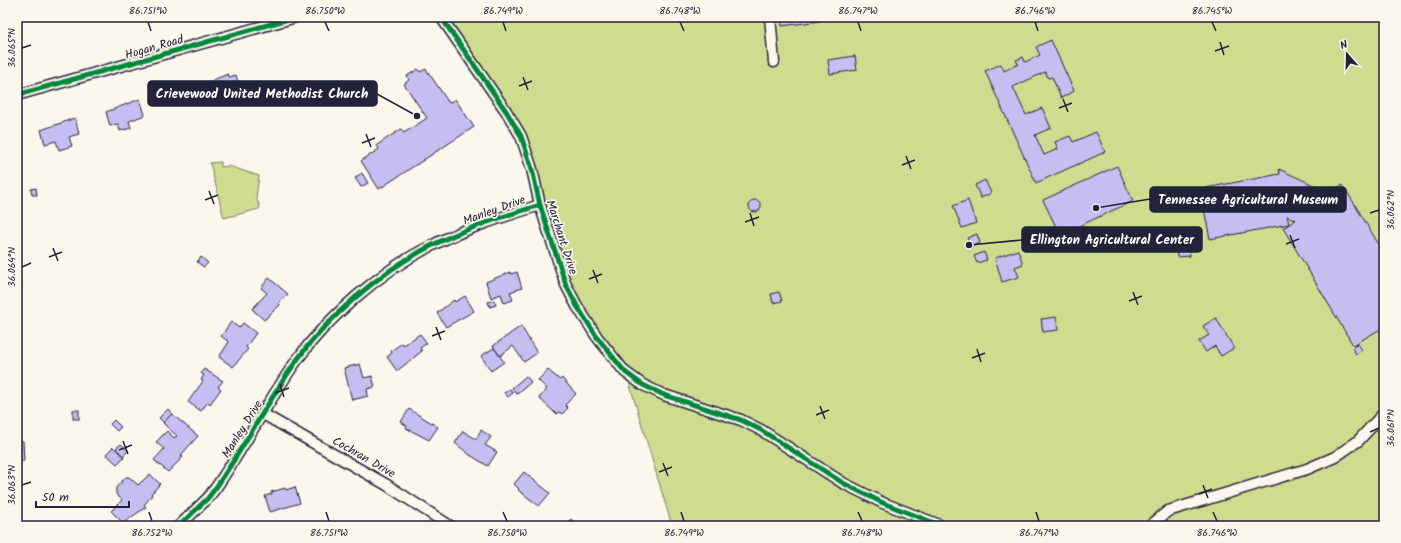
<svg xmlns="http://www.w3.org/2000/svg" width="1401" height="543" viewBox="0 0 1401 543" font-family="Kalam,sans-serif">
<rect width="100%" height="100%" fill="#fbf7ec"/>
<filter id="ink" filterUnits="userSpaceOnUse"><feTurbulence type="fractalNoise" baseFrequency=".025" numOctaves="2"/><feDisplacementMap in="SourceGraphic" scale="8" xChannelSelector="R" yChannelSelector="G"/><feConvolveMatrix kernelMatrix="1 2 1 2 8 2 1 2 1" color-interpolation-filters="sRGB"/></filter>
<g filter="url(#ink)">
<g fill="#cfdc8f" stroke="#787f65">
<polygon points="441,17 1384,17 1384,526 672,526 626,372 577,306 526,150"/>
<polygon points="221,162 221,167 229,166 259,176 256,197 260,207 259,209 224,218 210,163"/>
</g>
<g fill="#c5bff1" stroke="#22223b">
<polygon points="781,17 819,17 820,21 782,26"/>
<polygon points="1051,40 1074,91 1061,98 1052,77 1048,78 1045,72 1013,87 1026,115 1042,108 1051,128 1035,135 1044,155 1058,149 1055,142 1070,136 1073,142 1096,132 1105,152 1036,183 985,71 1001,64 1004,71 1018,64 1016,60 1023,57 1025,62 1040,55 1036,47"/>
<polygon points="855,56 857,70 830,74 828,60"/>
<polygon points="418,69 420,72 426,69 449,103 455,99 474,127 379,189 361,161 379,149 377,145 401,129 404,133 427,118 404,84 409,80 407,76"/>
<polygon points="228,74 229,77 236,75 240,91 204,101 200,85"/>
<polygon points="140,99 145,115 129,121 131,128 120,131 118,124 110,126 106,112"/>
<polygon points="75,118 79,134 69,137 72,146 59,150 56,141 45,144 41,130"/>
<polygon points="17,153 23,172 17,174"/>
<polygon points="1117,166 1133,201 1060,235 1043,200"/>
<polygon points="1279,169 1337,196 1346,190 1384,253 1384,327 1353,345 1283,228 1296,220 1287,216 1289,224 1210,239 1200,189 1280,174"/>
<polygon points="362,173 368,183 361,187 355,178"/>
<polygon points="985,180 991,193 981,198 975,185"/>
<polygon points="1342,185 1344,189 1338,192 1336,188"/>
<polygon points="36,188 37,195 32,195 31,189"/>
<circle cx="755" cy="206" r="6"/>
<polygon points="968,200 976,223 962,228 953,206"/>
<polygon points="977,234 980,243 971,247 967,238"/>
<polygon points="1189,247 1190,256 1177,257 1176,249"/>
<polygon points="1018,250 1023,264 1015,267 1019,277 1002,282 995,258"/>
<polygon points="984,252 987,260 977,263 974,256"/>
<polygon points="201,257 208,263 204,267 197,262"/>
<polygon points="510,272 511,274 517,272 522,288 510,292 513,300 504,303 501,294 491,298 486,282"/>
<polygon points="19,277 22,286 17,287 17,278"/>
<polygon points="269,278 288,294 279,303 280,305 264,320 252,309 267,293 261,288"/>
<polygon points="779,292 782,301 773,303 771,294"/>
<polygon points="465,296 474,311 446,327 437,313 454,300 455,302"/>
<polygon points="494,300 496,305 490,307 488,302"/>
<polygon points="1056,317 1058,330 1043,332 1041,319"/>
<polygon points="1216,318 1234,348 1221,356 1215,346 1206,352 1199,341 1209,335 1203,326"/>
<polygon points="231,322 239,328 243,323 256,333 246,347 248,349 233,367 219,357 229,342 221,336"/>
<polygon points="521,326 537,353 524,362 513,346 500,356 493,346"/>
<polygon points="420,334 427,343 420,348 422,351 397,371 387,357 392,353 391,351 402,343 404,345"/>
<polygon points="1358,344 1362,350 1356,354 1352,348"/>
<polygon points="494,348 504,362 491,371 481,356"/>
<polygon points="360,364 364,378 372,376 375,387 367,389 368,396 352,400 344,368"/>
<polygon points="204,369 223,381 218,387 221,389 210,404 208,402 201,411 188,402 203,381 201,380 204,375 201,373"/>
<polygon points="548,370 560,380 562,378 576,394 565,405 568,408 562,414 559,412 556,414 539,398 547,389 538,380"/>
<polygon points="526,376 531,382 517,394 512,388"/>
<polygon points="510,389 513,393 508,397 504,393"/>
<polygon points="168,409 172,414 164,423 159,418"/>
<polygon points="409,409 438,427 429,440 406,428 407,426 401,422"/>
<rect x="73" y="410" width="6" height="9"/>
<polygon points="172,414 198,436 181,455 183,457 168,472 154,460 164,449 156,442 167,431 174,438 177,436 163,423"/>
<polygon points="114,420 121,427 117,431 110,424"/>
<polygon points="481,430 491,437 485,445 497,452 488,466 470,455 455,443 463,431 476,439"/>
<polygon points="17,441 23,441 24,461 17,462"/>
<polygon points="121,444 128,451 123,456 116,448"/>
<polygon points="113,447 124,457 117,464 106,454"/>
<polygon points="524,472 550,493 539,506 518,490 519,489 514,484"/>
<polygon points="150,474 160,484 151,494 152,495 144,505 146,507 123,523 111,511 122,500 116,494 116,488 126,477 129,477 138,485"/>
<polygon points="295,487 300,503 270,512 265,496 272,494 271,492 285,488 286,490"/>
<polygon points="571,519 577,526 563,526"/>
</g>
<g fill="none" stroke-linecap="round" stroke-linejoin="round">
<g stroke="#22223b" stroke-width="13">
<g id="minor">
<polyline points="441,17 506,111 521,136 532,169 540,205 566,285 577,306 597,337 625,372 643,385 664,395 741,420 761,430 843,483 883,503 942,526"/>
<polyline points="770,17 774,62"/>
<polyline points="17,95 296,17"/>
<polyline points="263,414 387,485 450,526"/>
<path d="M179,526L208,498L217,486C245,445 268,401 297,360C327,318 380,272 427,248C463,229 502,217 540,205"/>
<polyline points="1150,526 1168,511 1307,469 1335,457 1358,441 1384,413"/>
</g>
</g>
<use href="#minor" stroke="#fbf7ec" stroke-width="10"/>
<g stroke="#fbf7ec" stroke-width="8">
<g id="cycleway">
<polyline points="441,17 506,111 521,136 532,169 540,205 566,285 577,306 597,337 625,372 643,385 664,395 741,420 761,430 843,483 883,503 942,526"/>
<polyline points="17,95 296,17"/>
<path d="M179,526L208,498L217,486C245,445 268,401 297,360C327,318 380,272 427,248C463,229 502,217 540,205"/>
</g>
</g>
<use href="#cycleway" stroke="#00873e" stroke-width="5"/>
</g>
</g>
<path fill="none" stroke="#22223b" stroke-width="1.5" d="M148,22L151,31M325,22L329,31M503,22L506,31M680,22L684,31M858,22L861,31M1035,22L1038,31M1212,22L1216,31M1220,42L1224,55M22,48L31,45M1215,51L1229,46M523,77L528,90M519,86L532,81M1063,99L1068,112M1059,108L1072,103M366,134L371,147M362,143L375,138M906,156L911,169M902,165L915,160M209,191L214,204M205,200L218,195M750,213L754,226M1370,213L1379,210M745,222L759,217M1290,235L1295,248M1286,244L1299,239M53,248L58,261M49,257L62,252M22,267L31,263M593,270L598,283M589,279L602,274M1133,292L1138,305M1129,301L1142,296M436,327L441,340M432,336L445,331M977,349L981,362M972,358L985,353M280,384L284,397M275,393L289,388M820,406L825,419M816,415L829,410M1370,432L1379,428M123,441L128,454M119,450L132,445M663,463L668,476M659,472L672,467M22,485L31,482M1203,485L1208,498M1199,494L1212,489M149,512L152,521M326,512L329,521M503,512L507,521M681,512L684,521M858,512L862,521M1036,512L1039,521M1213,512L1217,521"/>
<g text-anchor="middle" stroke-width="3.5" stroke-linejoin="round" paint-order="stroke">
<g font-size="12" fill="#22223b" stroke="#fbf7ec">
<text transform="translate(154 47) rotate(-16)" y="4">Hogan Road</text>
<text transform="translate(494 210) rotate(-20)" y="4">Manley Drive</text>
<text transform="translate(562 237) rotate(72)" y="4">Marchant Drive</text>
<text transform="translate(242 429) rotate(-58)" y="4">Manley Drive</text>
<text transform="translate(364 457) rotate(30)" y="4">Cochran Drive</text>
</g>
</g>
<path fill="none" stroke="#22223b" stroke-width="1.5" d="M417 116L377 94M1096 208L1150 199M969 245L1022 240"/>
<g fill="#22223b" stroke="#fbf7ec" stroke-width="1.5">
<circle cx="417" cy="116" r="4"/>
<circle cx="1096" cy="208" r="4"/>
<circle cx="969" cy="245" r="4"/>
</g>
<g fill="#22223b" stroke="#22223b" stroke-width="1.5">
<rect x="148" y="81" width="229" height="25" rx="4"/>
<rect x="1150" y="187" width="196" height="25" rx="4"/>
<rect x="1022" y="227" width="180" height="25" rx="4"/>
</g>
<g font-size="13" text-anchor="middle" font-weight="bold" fill="#fff">
<text x="262" y="98">Crievewood United Methodist Church</text>
<text x="1248" y="204">Tennessee Agricultural Museum</text>
<text x="1112" y="244">Ellington Agricultural Center</text>
</g>
<rect width="1401" height="543" fill="none" stroke="#fbf7ec" stroke-width="44"/>
<g transform="translate(1347 54) rotate(340)" stroke="#fbf7ec" stroke-width="3" paint-order="stroke">
<path d="M0-3L7 15L0 10L-7 15Z" fill="#22223b"/>
<text y="-6" font-size="11" font-weight="bold" text-anchor="middle" fill="#22223b">N</text>
</g>
<path d="M36 501v6h93v-6" fill="none" stroke="#22223b" stroke-width="2"/>
<text x="42" y="501" font-size="12" fill="#22223b" stroke="#fbf7ec" stroke-width="3" paint-order="stroke">50 m</text>
<rect x="22" y="22" width="1357" height="499" fill="none" stroke="#22223b" stroke-width="1.5"/>
<g font-size="10" text-anchor="middle" fill="#22223b">
<text x="148" y="14">86.751°W</text>
<text x="325" y="14">86.750°W</text>
<text x="503" y="14">86.749°W</text>
<text x="680" y="14">86.748°W</text>
<text x="858" y="14">86.747°W</text>
<text x="1035" y="14">86.746°W</text>
<text x="1212" y="14">86.745°W</text>
<text transform="translate(11 48) rotate(-90)" y="4">36.065°N</text>
<text transform="translate(1390 210) rotate(-90)" y="4">36.062°N</text>
<text transform="translate(11 267) rotate(-90)" y="4">36.064°N</text>
<text transform="translate(1390 428) rotate(-90)" y="4">36.061°N</text>
<text transform="translate(11 485) rotate(-90)" y="4">36.063°N</text>
<text x="152" y="536">86.752°W</text>
<text x="329" y="536">86.751°W</text>
<text x="507" y="536">86.750°W</text>
<text x="684" y="536">86.749°W</text>
<text x="862" y="536">86.748°W</text>
<text x="1039" y="536">86.747°W</text>
<text x="1217" y="536">86.746°W</text>
</g>
</svg>
